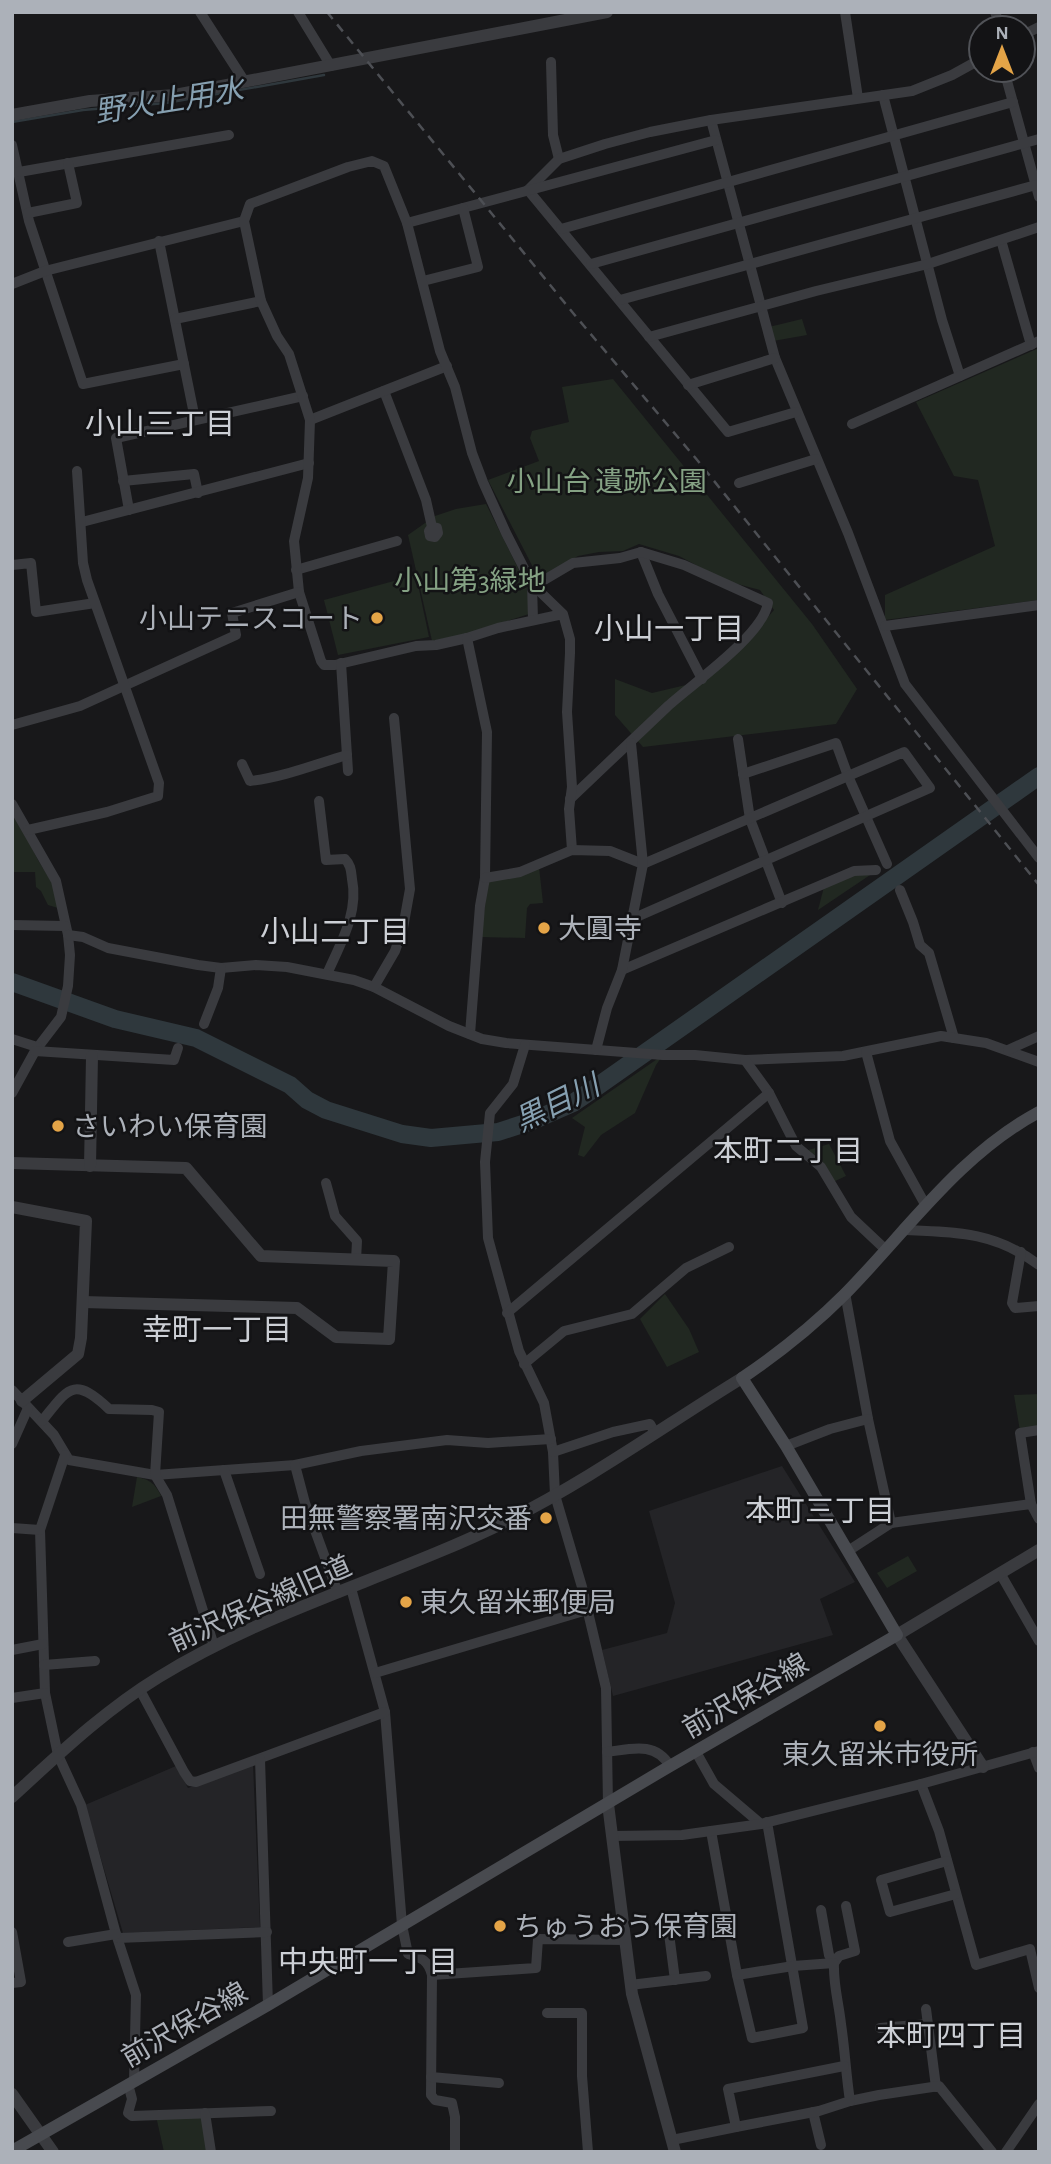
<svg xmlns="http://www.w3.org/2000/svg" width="1051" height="2164" viewBox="0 0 1051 2164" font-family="'Alegreya Sans','Noto Sans JP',sans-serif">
<rect width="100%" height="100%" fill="#18181a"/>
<g fill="#242427">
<polygon points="782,1466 855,1582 820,1599 833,1635 613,1696 602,1650 667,1633 675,1603 649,1511"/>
<polygon points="253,1765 260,1927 123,1933 85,1805 176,1766 188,1788"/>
</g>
<g fill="#212821">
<polygon points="802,319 807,335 773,341 769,327"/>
<polygon points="1039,348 1039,600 885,620 885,595 995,546 978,480 954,476 916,402"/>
<polygon points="613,379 812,624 857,689 836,724 643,747 615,715 615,679 652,693 707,680 756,631 774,610 760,590 726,581 679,556 639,544 623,551 599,552 578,556 539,579 488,480 539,461 530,438 532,431 569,422 562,387"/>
<polygon points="486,504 527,586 529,614 467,634 432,641 408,535 435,516 456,509"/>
<polygon points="416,575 429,637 338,655 324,600"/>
<polygon points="12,809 38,860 52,883 58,908 48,905 41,891 36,887 35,872 12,872"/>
<polygon points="539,867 543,903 530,904 527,908 525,938 481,937 488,882"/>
<polygon points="854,871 876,871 818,910 825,883"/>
<polygon points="663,1055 656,1065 635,1113 601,1135 584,1157 578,1155 585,1127 572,1118"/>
<polygon points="829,1144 846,1176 833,1182 805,1151"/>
<polygon points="665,1294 689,1329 699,1352 667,1367 640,1319"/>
<polygon points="1039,1394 1039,1428 1020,1431 1014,1395"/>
<path d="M137,1477C151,1480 155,1484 161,1496L132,1507Z"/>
<polygon points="908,1556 917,1571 887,1588 877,1573"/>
<polygon points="156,2116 204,2116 210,2152 164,2152"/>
</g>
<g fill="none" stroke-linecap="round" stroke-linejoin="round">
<polyline stroke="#2f383d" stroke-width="2.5" points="12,122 83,110 166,103 324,75"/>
<polyline stroke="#2f383d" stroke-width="18" points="12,982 115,1019 196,1038 290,1085 307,1100 326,1110 402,1134 431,1138 498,1132 532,1121 573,1103 595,1088 1039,776"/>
<g stroke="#3a3b3f" stroke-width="10">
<polyline points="200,12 245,82"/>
<polyline points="298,12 331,66"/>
<polyline points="845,12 858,98"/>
<polyline points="995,12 1001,28"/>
<polyline points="1023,35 1039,27"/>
<polyline points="551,62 553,135 559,159"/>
<polyline points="1004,70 1039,197"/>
<polyline points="883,95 942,320 960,376"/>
<polyline points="711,120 775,358 848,533 905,684 1039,858"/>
<polyline points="12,145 29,221 83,384 184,364"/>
<polyline points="19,172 229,135"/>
<polyline points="528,190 559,159 605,144 650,132 711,120 912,91 952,75 981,59"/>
<polyline points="528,190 728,432 796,412"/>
<polyline points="28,213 77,203 68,163"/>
<polyline points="407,223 716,140"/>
<polyline points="561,229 1013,102"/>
<polyline points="1001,240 1031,345"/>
<polyline points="159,241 195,419"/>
<polyline points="591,264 1039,139"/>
<polyline points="423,281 478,267 463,208"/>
<polyline points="12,284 45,271 244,221"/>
<polyline points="620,300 1036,185"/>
<polyline points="175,319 261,301"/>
<polyline points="649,337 816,291 928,264 1039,227"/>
<polyline points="688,385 775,358"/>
<polyline points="384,391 426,500 432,527 437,528 438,533 435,537 430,536 429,531 432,527"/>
<polyline points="310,420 447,366"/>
<polyline points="852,424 1039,341"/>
<polyline points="123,481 194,474 198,493"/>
<polyline points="739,483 816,459"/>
<polyline points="129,510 116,438 303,396"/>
<polyline points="82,522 309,463"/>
<polyline points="641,552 658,594 702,679"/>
<polyline points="12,565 31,563 36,612 95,603"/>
<polyline points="296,570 397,541"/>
<polyline points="532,584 533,620"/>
<path d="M534,586L573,563L620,558L641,552L684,565L768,603C763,635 692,684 668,706C635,737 603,768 570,799"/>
<polyline points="563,614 532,584 506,533 483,482 472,453 455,387 440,351 407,223 384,166 372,161 348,167 250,204 244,221 261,301 277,336 289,354 310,420 308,478 294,541 299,592 321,661 324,665 335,665 416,646 436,645 467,638 498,628 563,614 570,639 570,653 567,712 572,787 569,809 572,850"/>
<polyline points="885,626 1039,605"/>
<polyline points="467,638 487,732 485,878 480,906 470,1034"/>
<polyline points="341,663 348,771"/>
<polyline points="12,725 80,706 236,635 232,613 299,592"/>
<polyline points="738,739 750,819 782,903"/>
<path d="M242,764L250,781C281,778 316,764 347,755"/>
<polyline points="743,774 836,743 848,776 887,864"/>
<path d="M319,801L326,860L345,859C351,865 351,871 352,879C359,913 340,944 327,974"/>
<polyline points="12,804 56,881 68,935 70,955 68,986 61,1017 35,1051 12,1093"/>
<polyline points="28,830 107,812 158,796 159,783 87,580 83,563 77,471"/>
<polyline points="485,878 520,872 572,850 610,851 643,864 904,752 930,788 632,919"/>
<polyline points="900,890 913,922 920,945 929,953 954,1038"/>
<polyline points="12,925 65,926"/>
<polyline points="68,935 83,937 108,948 198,965 221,968 256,965 287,967 354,980 374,987 449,1026 482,1039 506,1043 663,1055 695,1055 745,1060 843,1056 941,1036 986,1043 1039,1062"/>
<polyline points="622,970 854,871 876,870"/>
<polyline points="374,987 395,951 403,928 410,889 394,718"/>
<polyline points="204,1024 218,988 221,968"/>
<polyline points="12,1039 37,1047"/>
<polyline points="525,1045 513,1084 490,1113 485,1162 488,1238 519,1351 544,1403 553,1452 555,1495 582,1587 606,1688 608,1804"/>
<polyline points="596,1050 607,1008 622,970 643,864 631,743"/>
<polyline points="1008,1050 1039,1036"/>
<polyline points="35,1051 174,1060 178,1048"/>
<polyline points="866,1052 890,1141 926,1206"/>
<polyline points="745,1060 769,1093 796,1146 821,1167 851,1217 886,1250"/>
<polyline points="326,1183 335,1216 357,1241 356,1260"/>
<path d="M904,1230C956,1232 995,1232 1039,1265"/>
<polyline points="1021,1252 1012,1303 1015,1308 1039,1306"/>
<polyline points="845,1293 868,1419 891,1523"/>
<polyline points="507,1313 769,1093"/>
<polyline points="524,1364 564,1331 632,1314 686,1268 729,1247"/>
<polyline points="12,1390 54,1435 69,1460 155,1475 295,1465 361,1451 447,1440 488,1443 551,1439"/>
<path d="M42,1421C68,1389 73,1375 109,1409L152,1410L159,1412L155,1475L167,1495L214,1646"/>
<polyline points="1039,1430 1020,1433 1031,1504 1039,1519"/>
<polyline points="12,1444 28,1408"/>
<polyline points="786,1446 830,1429 868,1419"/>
<polyline points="553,1452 613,1432 650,1424 655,1433"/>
<polyline points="65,1455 40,1530 45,1693 58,1755 81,1805 116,1934 136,1995 134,2081"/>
<polyline points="295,1465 305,1503 338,1593"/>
<polyline points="224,1470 260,1574"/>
<polyline points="12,1528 40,1530"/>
<polyline points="848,1551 891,1523 1031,1504"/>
<polyline points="1000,1573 1039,1641"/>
<path d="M351,1588L385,1712L402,1925L408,1954C422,1958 428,1960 432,1975L431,2095L435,2100L452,2103L455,2117V2152"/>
<polyline points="12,1650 43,1644"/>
<polyline points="44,1665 95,1661"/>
<polyline points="375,1673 587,1610"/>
<polyline points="140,1690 184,1772 190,1781 196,1782 385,1712"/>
<polyline points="12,1698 45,1693"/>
<path d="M607,1752C631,1749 655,1741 670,1766"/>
<polyline points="696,1752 714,1784 761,1824"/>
<polyline points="1033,1752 1039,1768"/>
<polyline points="260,1759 268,2005"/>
<polyline points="921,1784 939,1831 976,1965 1030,1949 1039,1988"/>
<polyline points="711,1831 737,1975 752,2038 803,2028 767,1822"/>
<polyline points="612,1836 682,1835 761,1824 921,1784 1039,1751"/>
<polyline points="947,1861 881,1880 890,1912 956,1894"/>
<polyline points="821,1910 829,1955 834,1963 839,1956 855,1951 846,1906"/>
<polyline points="668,1926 675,1980"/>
<polyline points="12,1932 21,1982 12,1983"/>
<polyline points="118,1938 267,1932"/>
<polyline points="68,1942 116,1934"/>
<polyline points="432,1975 536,1968 538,1939 625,1940"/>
<polyline points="630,1985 706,1976"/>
<polyline points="926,2009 936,2087"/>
<polyline points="547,2013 582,2013 582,2076 588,2152"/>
<polyline points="880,2028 928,2024"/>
<polyline points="431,2077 499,2083"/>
<polyline points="128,2084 132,2099 128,2113 132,2116 271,2111"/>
<polyline points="850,2101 879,2095 939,2086 992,2152"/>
<polyline points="813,2112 821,2145"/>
<polyline points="205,2113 211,2152"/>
<path d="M736,2127L819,2111L850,2101C846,2075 845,2050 841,2024C839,2004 833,1984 834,1963L793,1966L737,1975"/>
<polyline points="672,2140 736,2127 728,2089 844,2066"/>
<polyline points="1006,2152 1039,2104"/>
</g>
<g stroke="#3a3b3f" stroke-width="12">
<polyline points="12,115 90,101 175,95 607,12"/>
<polyline points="12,1163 186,1168 261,1256 394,1261 389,1339 336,1337 297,1308 83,1302"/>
<polyline points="90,1166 92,1056"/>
<polyline points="12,1207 86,1221 81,1338 78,1354 22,1401"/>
<polyline points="983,1767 897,1635 1039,1550"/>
<path d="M12,1797C59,1754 105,1710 159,1677C267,1610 394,1577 507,1521C589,1480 664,1426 742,1378"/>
<polyline points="608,1804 632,1994 675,2152"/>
<polyline points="12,2094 53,2152"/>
</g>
<path stroke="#484a4f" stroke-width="12" d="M12,2151L268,2005L670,1766L897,1635L786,1446L742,1378C779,1353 813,1326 845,1294C907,1231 959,1155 1039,1112"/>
<polyline stroke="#4d4f54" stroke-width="2.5" stroke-dasharray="9 7" stroke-linecap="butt" points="327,12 573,313 698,461 1039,885"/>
</g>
<g fill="#e4a447" stroke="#131315" stroke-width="2.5">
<circle cx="377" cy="618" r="7"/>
<circle cx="544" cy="928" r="7"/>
<circle cx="58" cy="1126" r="7"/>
<circle cx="546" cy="1518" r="7"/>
<circle cx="406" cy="1602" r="7"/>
<circle cx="880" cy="1726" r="7"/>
<circle cx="500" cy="1926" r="7"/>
</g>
<g text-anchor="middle" stroke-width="5" stroke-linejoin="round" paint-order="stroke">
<g font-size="28" fill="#85a284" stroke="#131315">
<text x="607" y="491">小山台 遺跡公園</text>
<text x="470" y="590">小山第3緑地</text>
</g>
<g font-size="28" fill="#acb1b9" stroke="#131315" text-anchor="start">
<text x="363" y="628" text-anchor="end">小山テニスコート</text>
<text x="558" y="938">大圓寺</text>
<text x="72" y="1136">さいわい保育園</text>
<text x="532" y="1528" text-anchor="end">田無警察署南沢交番</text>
<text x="420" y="1612">東久留米郵便局</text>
<text x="880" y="1764" text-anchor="middle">東久留米市役所</text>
<text x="514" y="1936">ちゅうおう保育園</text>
</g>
<g font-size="28" fill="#acb1b9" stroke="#131315">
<text transform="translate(260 1603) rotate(-24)" y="10">前沢保谷線旧道</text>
<text transform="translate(745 1695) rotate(-30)" y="10">前沢保谷線</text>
<text transform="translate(184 2024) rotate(-30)" y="10">前沢保谷線</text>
</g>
<g font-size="30" font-style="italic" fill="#86a0b1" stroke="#131315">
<text transform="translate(169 101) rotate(-9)" y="10">野火止用水</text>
<text transform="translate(557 1103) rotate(-26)" y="10">黒目川</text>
</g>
<g font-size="30" fill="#cccfd5" stroke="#131315">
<text x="160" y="434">小山三丁目</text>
<text x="669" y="639">小山一丁目</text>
<text x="335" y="942">小山二丁目</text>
<text x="788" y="1161">本町二丁目</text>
<text x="217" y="1340">幸町一丁目</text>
<text x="820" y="1521">本町三丁目</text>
<text x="368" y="1972">中央町一丁目</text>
<text x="951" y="2046">本町四丁目</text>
</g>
</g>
<rect width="1051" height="2164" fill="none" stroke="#acb1b9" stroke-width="28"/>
<g transform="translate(1002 49)"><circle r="33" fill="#131315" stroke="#505257" stroke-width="2"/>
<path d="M0-5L12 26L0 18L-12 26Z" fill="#e4a447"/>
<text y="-10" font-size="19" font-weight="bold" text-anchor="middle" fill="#acb1b9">N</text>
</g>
</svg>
